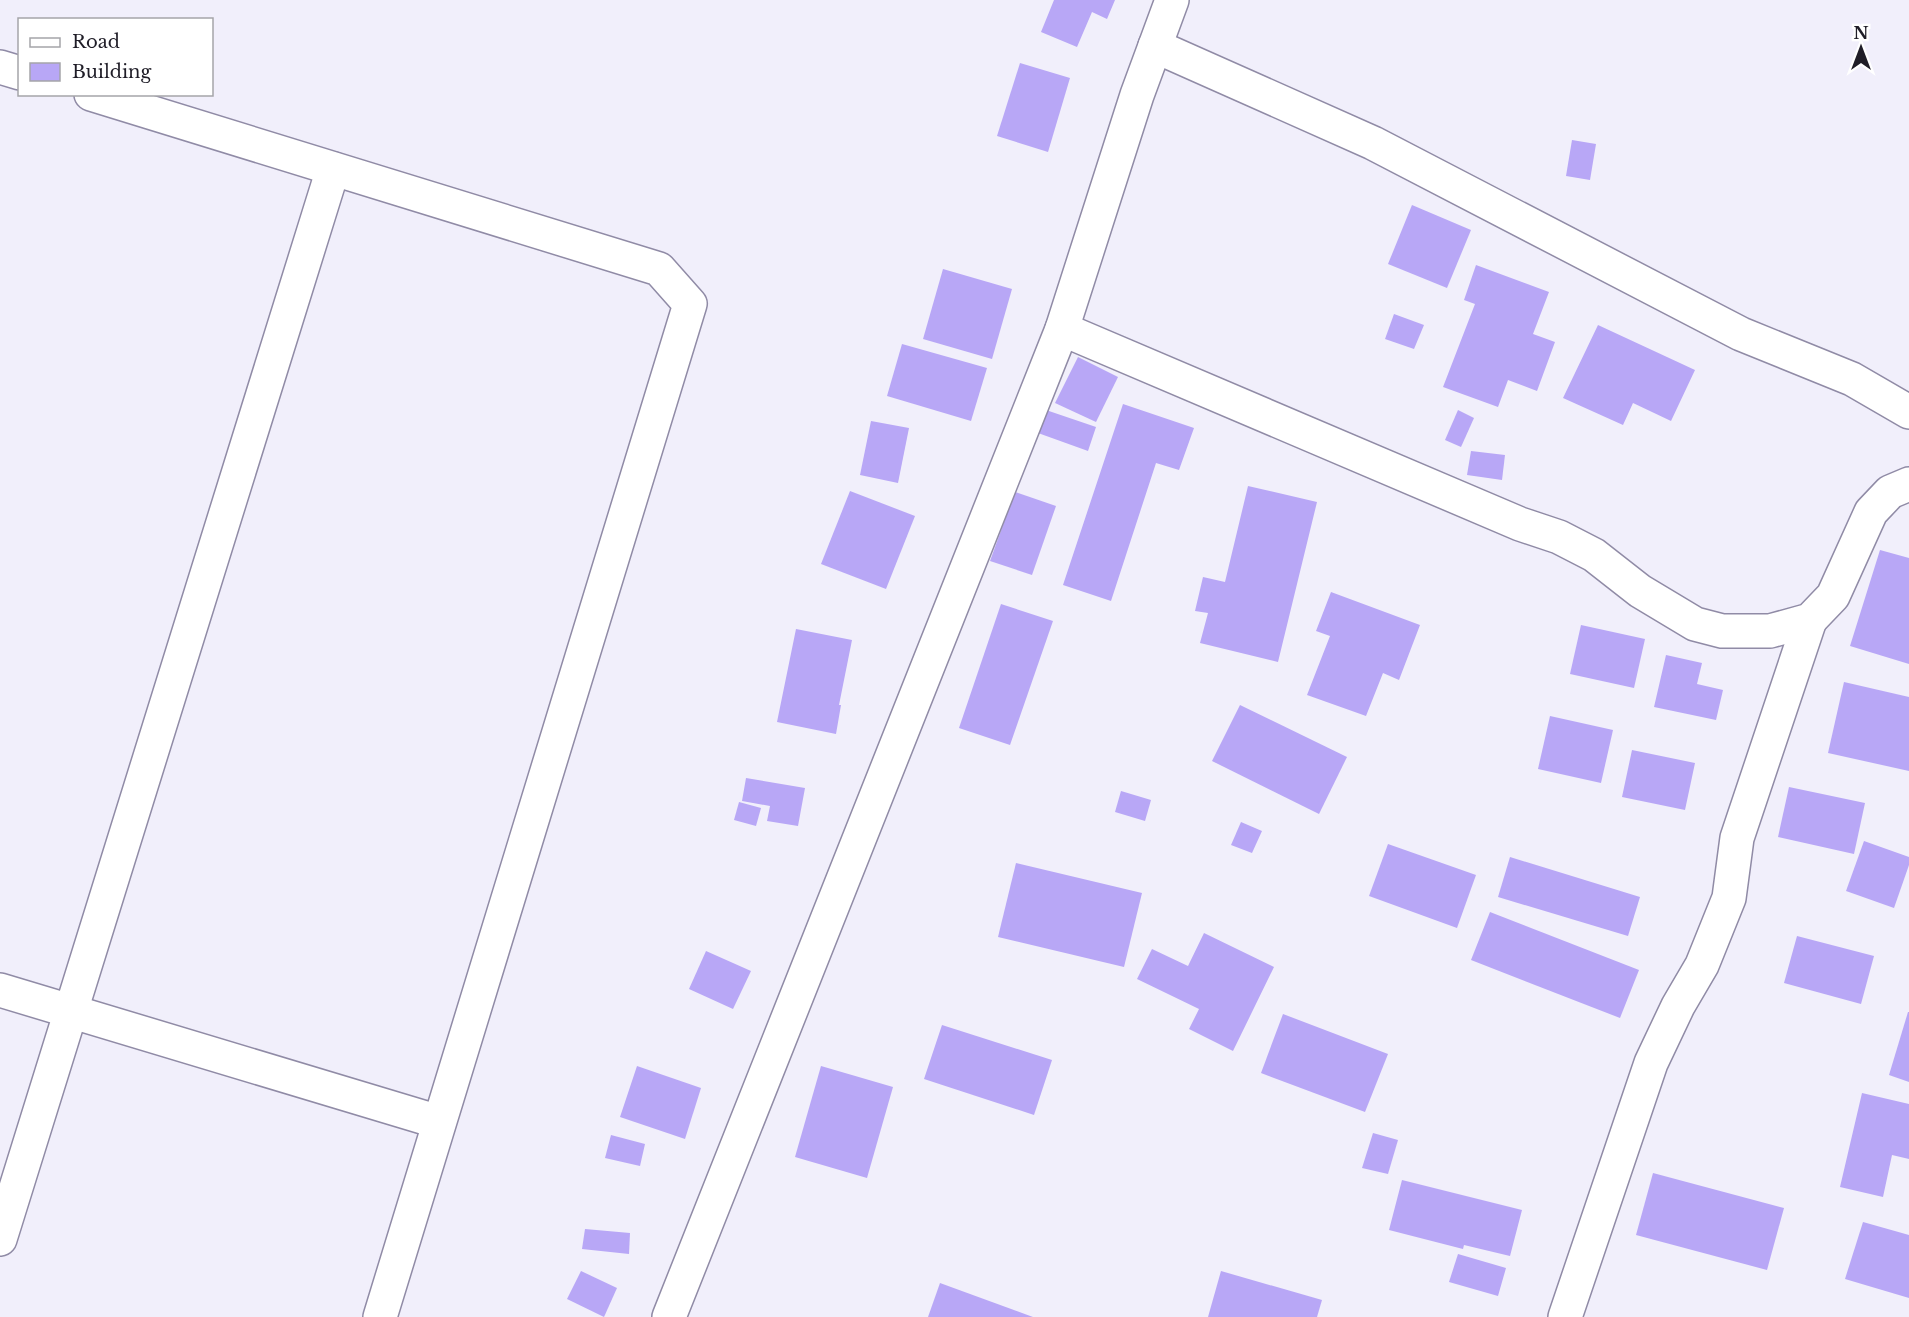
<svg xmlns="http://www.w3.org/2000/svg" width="1909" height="1317" viewBox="0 0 1909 1317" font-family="'Libre Baskerville',serif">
<rect width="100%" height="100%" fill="#f1effb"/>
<g fill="#b8a7f6">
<polygon points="1054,0 1115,0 1107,19 1092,12 1077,47 1041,32"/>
<polygon points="1020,63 1070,78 1048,152 997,136"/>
<polygon points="1572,140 1596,144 1590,180 1566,176"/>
<polygon points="1412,205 1471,230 1447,288 1388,264"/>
<polygon points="1476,265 1549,292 1533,334 1555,342 1537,391 1508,380 1498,407 1443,387 1475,304 1464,300"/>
<polygon points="943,269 1012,289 992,359 923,339"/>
<polygon points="1394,314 1424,325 1414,349 1385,339"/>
<polygon points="1598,325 1695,370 1671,421 1633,403 1623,425 1563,398"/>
<polygon points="902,344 987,368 971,421 887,396"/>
<polygon points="1078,357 1118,377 1096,422 1055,403"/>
<polygon points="1123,404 1194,428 1179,470 1156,463 1111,601 1063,585"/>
<polygon points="1046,410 1096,427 1088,451 1038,433"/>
<polygon points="1458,410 1474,418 1461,447 1445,440"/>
<polygon points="871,421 909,428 898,483 860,475"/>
<polygon points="1471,451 1505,455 1502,480 1467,475"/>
<polygon points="1248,486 1317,502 1278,662 1200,643 1208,613 1195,611 1203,577 1225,582"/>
<polygon points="850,491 915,516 886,589 821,564"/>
<polygon points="1015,492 1056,506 1032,575 990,561"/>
<polygon points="1880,550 1909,558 1909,664 1850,646"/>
<polygon points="1331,592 1420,625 1399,680 1383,673 1366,716 1307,695 1330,636 1316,631"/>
<polygon points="1001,604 1053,621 1010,745 959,728"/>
<polygon points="1581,625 1645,639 1634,688 1570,674"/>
<polygon points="796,629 852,640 839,705 841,705 836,734 777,722"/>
<polygon points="1666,655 1702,663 1697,684 1723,690 1716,720 1654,707"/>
<polygon points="1844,682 1909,697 1909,771 1828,753"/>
<polygon points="1240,705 1347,757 1319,814 1212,761"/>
<polygon points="1550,716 1613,730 1601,783 1538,769"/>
<polygon points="1632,750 1695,763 1685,810 1622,797"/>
<polygon points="746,778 805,788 798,826 767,821 770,806 742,801"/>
<polygon points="1789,787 1865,803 1854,854 1778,837"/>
<polygon points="1121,791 1151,800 1145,821 1115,812"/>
<polygon points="739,802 761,808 756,826 734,820"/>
<polygon points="1241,822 1262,831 1252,853 1231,845"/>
<polygon points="1864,841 1909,857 1909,865 1894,908 1846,891"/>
<polygon points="1388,844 1476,875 1457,928 1369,896"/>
<polygon points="1510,857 1640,897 1628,936 1498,897"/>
<polygon points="1016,863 1142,893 1124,967 998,937"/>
<polygon points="1490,912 1639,970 1620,1018 1471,960"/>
<polygon points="1204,933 1274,967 1233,1051 1189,1029 1199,1009 1137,979 1152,949 1188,966"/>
<polygon points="1797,936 1874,956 1861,1004 1784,983"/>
<polygon points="706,951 751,971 733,1009 689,989"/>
<polygon points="1908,1012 1909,1012 1909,1082 1889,1075"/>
<polygon points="1283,1014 1388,1054 1365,1112 1261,1073"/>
<polygon points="942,1025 1052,1060 1034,1115 924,1079"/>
<polygon points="637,1066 701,1088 685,1139 620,1117"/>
<polygon points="821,1066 893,1087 867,1178 795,1157"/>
<polygon points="1862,1093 1909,1104 1909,1159 1892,1155 1883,1197 1840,1187"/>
<polygon points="1373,1133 1398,1140 1388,1174 1362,1168"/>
<polygon points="611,1135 645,1144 640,1166 605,1158"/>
<polygon points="1653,1173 1784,1208 1767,1270 1636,1235"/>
<polygon points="1402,1180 1522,1210 1510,1256 1464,1245 1463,1249 1389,1230"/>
<polygon points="1863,1222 1909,1235 1909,1298 1845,1279"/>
<polygon points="585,1229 630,1233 629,1254 582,1249"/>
<polygon points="1458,1254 1506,1268 1498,1296 1449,1282"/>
<polygon points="581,1271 617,1288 604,1317 567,1299"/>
<polygon points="1221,1271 1322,1300 1317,1317 1208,1317"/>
<polygon points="940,1283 1033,1317 928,1317"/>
</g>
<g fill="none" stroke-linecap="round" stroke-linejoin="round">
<g stroke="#908ba6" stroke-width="36">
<g id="minor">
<polyline points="1155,46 1373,143 1741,334 1852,379 1909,412"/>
<polyline points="0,67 20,73"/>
<polyline points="91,94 659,269 690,304 380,1317"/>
<polyline points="1062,329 1520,524 1559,537 1594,555 1640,591 1695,624 1722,631 1770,631 1810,620 1833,596 1871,512 1890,492 1909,484"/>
<polyline points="0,990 439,1122"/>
<polyline points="0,1239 333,169"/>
<polyline points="669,1317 1062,329 1137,95 1172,0"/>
<polyline points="1565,1317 1651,1063 1678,1006 1702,965 1729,898 1737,838 1810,620"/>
</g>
</g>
<use href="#minor" stroke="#fff" stroke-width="33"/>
</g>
<rect x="18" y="18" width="195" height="78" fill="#ffffff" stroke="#a5a5a9" stroke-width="1.5"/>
<rect x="30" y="38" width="30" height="9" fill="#ffffff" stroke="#a5a5a9" stroke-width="1.5"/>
<text x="72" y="48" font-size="18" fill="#1f1d27">Road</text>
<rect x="30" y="63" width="30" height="18" fill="#b8a7f6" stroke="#a5a5a9" stroke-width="1.5"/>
<text x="72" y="78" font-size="18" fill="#1f1d27">Building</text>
<g transform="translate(1861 48)" stroke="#ffffff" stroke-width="4.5" paint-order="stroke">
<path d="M0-4.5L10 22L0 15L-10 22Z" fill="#1f1d27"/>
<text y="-9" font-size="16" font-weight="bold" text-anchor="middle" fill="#1f1d27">N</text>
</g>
</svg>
